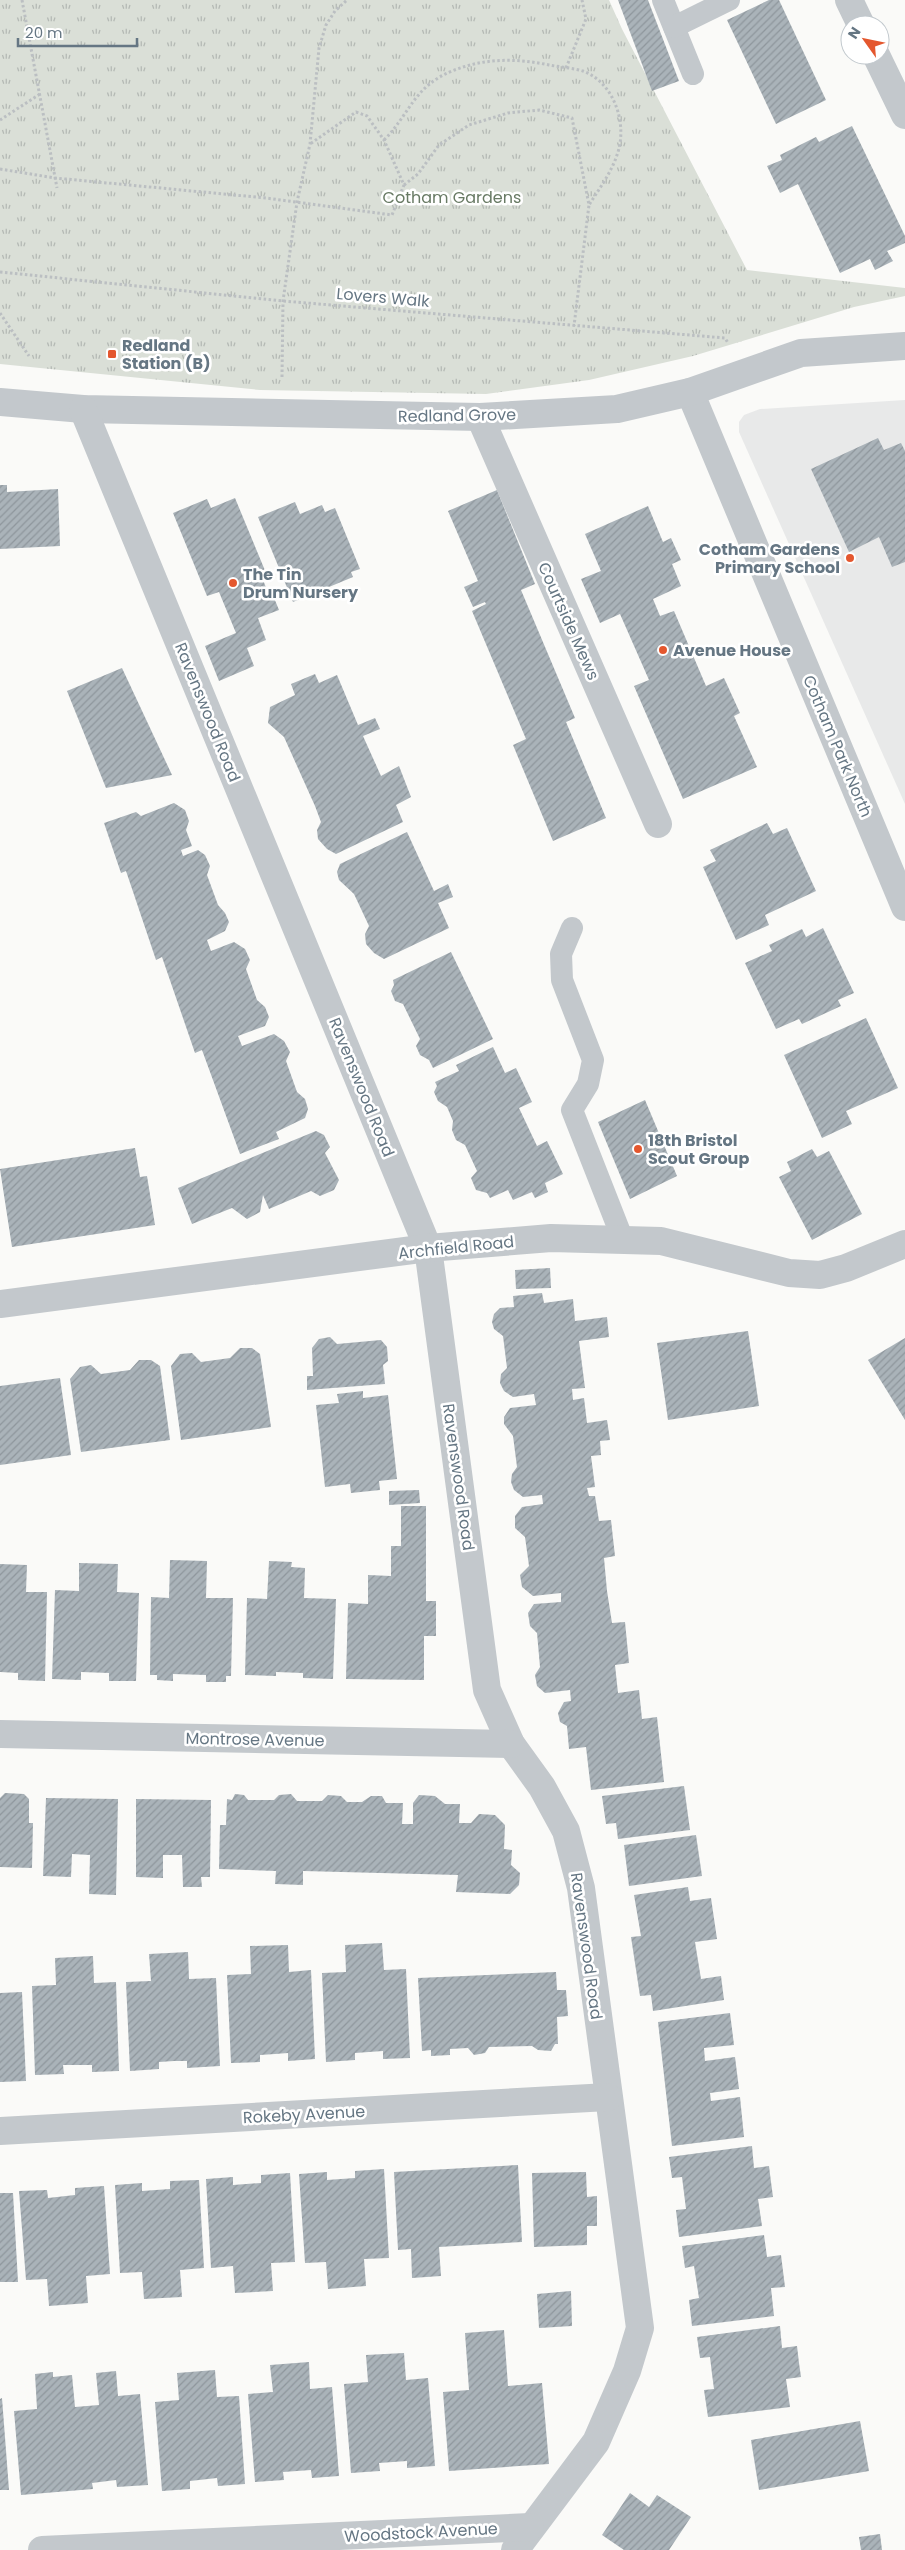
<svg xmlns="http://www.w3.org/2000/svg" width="905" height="2550" viewBox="0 0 905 2550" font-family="Poppins,sans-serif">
<defs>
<pattern id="park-tufts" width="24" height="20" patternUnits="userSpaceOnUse" patternTransform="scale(1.25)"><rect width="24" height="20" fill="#dadfd7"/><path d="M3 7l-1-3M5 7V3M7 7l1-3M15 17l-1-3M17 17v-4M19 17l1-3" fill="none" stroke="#b4b9b4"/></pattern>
<pattern id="building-hatch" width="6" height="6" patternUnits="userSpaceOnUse" patternTransform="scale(1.25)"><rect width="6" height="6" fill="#aab3b9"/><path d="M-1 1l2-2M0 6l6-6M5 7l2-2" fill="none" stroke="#8e969c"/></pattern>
</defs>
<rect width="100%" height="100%" fill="#fafaf8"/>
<polygon fill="#e8e9e9" points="905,400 905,804 739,432 739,422 744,415 760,409"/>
<polygon fill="url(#park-tufts)" points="0,0 609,0 622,29 747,270 905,288 905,296 854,307 693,356 589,380 486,394 260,390 0,364"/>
<g fill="url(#building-hatch)">
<polygon points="618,0 648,0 679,81 652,91"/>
<polygon points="769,0 779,0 826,100 776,124 727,20"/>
<polygon points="852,126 905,236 905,243 887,251 893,261 875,270 870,259 840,273 798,184 780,193 767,166 782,160 780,155 816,137 819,142"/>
<polygon points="878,438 884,450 901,443 905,451 905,562 892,567 879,537 849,552 811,469"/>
<polygon points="0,485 7,485 7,492 58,489 60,546 0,549"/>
<polygon points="497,490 535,584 521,590 575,718 566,722 606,818 553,841 513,745 526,739 472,611 486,604 485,602 473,607 464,587 478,581 448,511"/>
<polygon points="235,498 266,573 261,575 269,595 272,593 279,610 258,618 266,640 247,648 254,666 219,681 205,646 236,633 219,592 207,596 173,513 207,499 211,508"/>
<polygon points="295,502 300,514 322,505 325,512 335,508 360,569 351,572 353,577 293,602 258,517"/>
<polygon points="648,506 663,542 671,538 681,560 672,564 681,586 653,599 660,616 674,611 706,686 724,678 740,713 734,716 757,767 683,799 634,686 649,680 620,614 600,623 581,579 601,571 585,534"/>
<polygon points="122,668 172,775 106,788 67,691"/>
<polygon points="315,674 319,683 337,675 358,725 375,718 380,729 363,736 381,776 399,766 411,797 396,805 403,822 336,854 327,849 318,839 317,830 321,822 315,806 284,737 268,723 270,707 295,695 291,684"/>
<polygon points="174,803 185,810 189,821 186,830 192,846 181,850 183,856 198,850 205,855 210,866 207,875 218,905 225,913 229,922 225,931 207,940 211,951 234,942 245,949 250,960 246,969 257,1000 265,1007 269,1017 265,1026 238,1036 242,1046 274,1034 284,1041 290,1052 286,1061 297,1092 305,1099 308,1109 305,1118 276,1132 279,1139 240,1154 202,1050 195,1053 162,957 156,960 126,871 121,873 104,823 136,812 141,816"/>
<polygon points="767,823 773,834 787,828 816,891 765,915 769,925 736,940 703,867 716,861 710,850"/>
<polygon points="407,832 434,891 448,884 453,897 438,903 449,928 384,959 374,953 366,944 365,934 369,926 354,894 339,880 337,872 340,864"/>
<polygon points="823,928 854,993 838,1000 841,1006 802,1024 799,1019 776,1029 745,963 772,951 769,945 802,929 806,937"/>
<polygon points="451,952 493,1039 433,1068 429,1060 420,1055 416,1046 420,1039 403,1004 395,1001 391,991 394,985 393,980"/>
<polygon points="866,1018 898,1088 846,1111 852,1124 822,1138 784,1055"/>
<polygon points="493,1047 505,1073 516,1068 532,1102 519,1108 537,1146 547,1141 563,1174 545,1183 548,1192 535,1198 532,1192 513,1200 508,1190 490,1198 487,1193 476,1190 471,1178 477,1171 465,1145 456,1140 452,1130 453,1121 447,1107 438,1101 434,1092 437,1086 435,1082 459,1071 456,1065"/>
<polygon points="645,1100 677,1176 630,1199 598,1122"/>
<polygon points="316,1131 324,1135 330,1147 325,1153 339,1180 334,1190 320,1196 311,1191 269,1209 263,1195 260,1212 247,1219 232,1208 192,1224 178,1188"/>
<polygon points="135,1148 140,1177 147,1176 155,1225 12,1247 0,1169"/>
<polygon points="812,1149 817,1157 829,1151 862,1214 812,1240 779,1177 791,1171 787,1162"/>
<polygon points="550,1268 551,1288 516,1289 515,1270"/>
<polygon points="542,1293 544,1303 573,1299 575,1321 607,1317 609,1337 579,1341 585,1388 572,1389 573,1400 584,1398 587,1423 607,1420 610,1440 600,1441 601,1455 591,1456 595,1487 587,1488 589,1496 595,1496 599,1521 611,1520 615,1556 604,1558 607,1591 612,1623 625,1622 629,1663 615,1665 618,1693 639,1690 642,1719 657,1717 664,1782 591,1790 586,1747 569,1749 567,1726 560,1722 558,1713 564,1702 571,1701 570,1690 545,1693 537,1686 535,1675 540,1667 537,1633 530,1626 528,1613 534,1604 561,1602 561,1593 533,1596 522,1587 520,1575 529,1566 525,1537 515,1528 515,1516 522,1507 543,1504 542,1495 523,1497 514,1490 511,1482 512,1474 517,1467 513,1436 504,1424 504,1417 510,1408 536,1405 534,1394 513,1397 504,1391 500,1383 501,1374 507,1368 503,1336 494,1329 492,1322 494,1314 500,1308 514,1307 513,1296"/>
<polygon points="748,1331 759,1406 668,1420 657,1343"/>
<polygon points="330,1337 337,1344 381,1340 387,1347 388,1361 383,1365 385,1384 307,1390 307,1376 313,1376 312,1348 319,1339"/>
<polygon points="905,1338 905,1420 868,1360"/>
<polygon points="240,1348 252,1348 260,1354 271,1427 181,1440 171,1366 180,1354 192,1353 201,1362 230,1358"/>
<polygon points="139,1360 151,1360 160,1366 170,1440 81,1452 70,1379 80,1367 91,1365 101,1374 130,1370"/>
<polygon points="60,1378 71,1455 0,1465 0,1386"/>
<polygon points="363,1391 363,1398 388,1395 397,1479 379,1481 380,1490 351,1493 350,1484 325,1487 316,1405 339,1403 337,1394"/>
<polygon points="419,1490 420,1503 389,1505 389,1491"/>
<polygon points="401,1506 426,1506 426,1601 436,1601 436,1636 424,1636 424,1680 346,1679 348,1603 368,1604 368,1575 391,1576 391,1546 401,1546"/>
<polygon points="170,1560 207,1561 206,1598 233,1598 231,1676 226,1676 226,1682 206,1682 206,1675 173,1674 173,1681 157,1680 157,1675 150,1675 151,1597 169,1598"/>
<polygon points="269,1561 292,1562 291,1567 305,1568 304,1598 336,1599 333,1679 303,1678 303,1673 276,1672 276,1676 245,1675 247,1598 267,1599"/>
<polygon points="79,1563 118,1564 117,1592 139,1593 136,1681 109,1681 109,1673 81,1672 81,1680 52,1679 55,1590 79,1591"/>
<polygon points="0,1564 27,1565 26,1592 47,1592 45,1681 18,1680 18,1673 0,1672"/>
<polygon points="684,1786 690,1830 618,1839 616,1823 606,1824 602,1796"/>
<polygon points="5,1793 24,1794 29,1799 29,1823 33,1823 32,1868 0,1867 0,1798"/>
<polygon points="235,1794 244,1795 248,1800 274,1800 279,1795 291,1794 297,1801 322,1801 328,1795 341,1796 347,1802 362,1802 371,1796 382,1796 386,1803 403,1803 402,1824 413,1824 413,1803 419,1795 435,1796 445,1804 460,1804 459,1823 471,1823 479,1814 495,1815 505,1825 504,1849 512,1850 511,1865 520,1873 519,1885 510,1894 456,1892 458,1875 303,1871 303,1885 275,1884 276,1871 219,1869 220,1825 226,1825 227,1799 232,1800"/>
<polygon points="46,1798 118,1799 116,1895 89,1894 90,1855 72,1854 71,1877 43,1876"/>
<polygon points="136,1799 211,1800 210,1877 201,1877 202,1887 183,1887 182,1855 163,1855 163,1878 136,1877"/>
<polygon points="696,1835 702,1876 629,1886 624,1845"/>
<polygon points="688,1887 690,1901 711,1898 717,1939 695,1942 701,1979 721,1976 724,2000 653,2011 651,1995 640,1996 631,1937 641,1936 634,1895"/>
<polygon points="382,1943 384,1970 406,1969 410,2058 383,2059 383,2051 355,2053 355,2060 326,2062 322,1973 346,1972 345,1945"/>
<polygon points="288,1945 289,1972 311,1970 315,2059 288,2061 288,2053 275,2054 260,2055 260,2062 231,2063 227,1975 251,1974 250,1946"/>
<polygon points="188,1952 189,1979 216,1978 220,2066 187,2068 187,2061 174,2061 159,2062 159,2069 130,2071 126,1982 151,1981 149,1954"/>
<polygon points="93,1956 94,1983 116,1982 119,2071 92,2072 92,2065 63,2065 64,2074 35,2075 32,1986 56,1985 55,1958"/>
<polygon points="556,1972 557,1990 566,1990 568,2016 557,2017 558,2044 555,2044 551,2051 538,2050 532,2046 489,2047 485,2053 474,2055 468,2048 450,2049 450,2055 431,2056 431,2050 422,2051 418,1978"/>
<polygon points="22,1992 26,2081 0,2082 0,1993"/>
<polygon points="730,2013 734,2045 704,2048 705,2061 735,2057 739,2089 710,2093 711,2101 740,2097 744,2137 672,2146 658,2022"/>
<polygon points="752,2146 754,2168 769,2166 771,2182 773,2197 758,2199 762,2226 679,2237 676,2210 686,2209 682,2177 672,2178 669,2157"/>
<polygon points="518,2165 522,2242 439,2247 441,2276 412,2278 411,2249 398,2250 394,2172"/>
<polygon points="384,2169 389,2258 364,2259 366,2286 328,2289 326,2262 305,2263 299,2174 327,2172 327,2180 355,2178 355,2171"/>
<polygon points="586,2172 587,2197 597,2196 597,2226 587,2226 587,2245 534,2247 532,2173"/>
<polygon points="290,2173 295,2262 271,2263 273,2291 235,2293 233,2266 211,2268 206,2179 233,2177 233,2185 261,2183 261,2175"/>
<polygon points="199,2180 204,2268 180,2270 182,2297 144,2299 142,2272 120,2273 115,2185 142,2183 142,2191 170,2189 170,2181"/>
<polygon points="104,2186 110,2274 86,2276 88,2303 49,2306 47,2279 26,2280 19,2191 47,2190 48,2198 75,2195 75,2188"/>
<polygon points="0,2193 13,2193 18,2282 0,2282"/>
<polygon points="764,2235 767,2257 781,2255 785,2287 771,2288 774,2316 692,2326 689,2300 699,2298 694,2266 685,2268 682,2246"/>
<polygon points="571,2291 572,2326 539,2328 537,2294"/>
<polygon points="780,2326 782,2348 797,2346 799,2363 801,2377 786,2379 790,2407 708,2417 704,2390 714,2389 712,2374 710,2357 700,2358 697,2337"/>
<polygon points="504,2330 508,2386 542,2383 549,2464 449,2471 443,2392 469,2390 465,2333"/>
<polygon points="404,2353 406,2380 428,2378 435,2466 407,2468 407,2461 379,2463 380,2471 351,2473 344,2384 368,2382 366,2355"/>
<polygon points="309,2362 310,2389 332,2387 339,2476 312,2478 311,2470 283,2472 284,2480 255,2482 248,2394 273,2392 270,2365"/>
<polygon points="215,2370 217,2397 239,2396 245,2484 218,2486 217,2478 190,2481 190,2489 162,2491 155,2402 179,2400 177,2373"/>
<polygon points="116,2371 118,2396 140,2394 148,2485 117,2487 116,2480 92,2483 93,2489 21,2495 14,2411 37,2409 35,2374 53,2372 53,2377 72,2375 75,2407 99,2405 96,2373"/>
<polygon points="2,2398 9,2490 0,2490 0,2399"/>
<polygon points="860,2421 869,2471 759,2490 751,2440"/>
<polygon points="630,2493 649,2507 657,2495 691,2517 669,2550 624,2550 602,2535"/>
<polygon points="880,2534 882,2550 861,2550 859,2537"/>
</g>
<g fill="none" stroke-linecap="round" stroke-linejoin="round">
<g stroke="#bbbfc2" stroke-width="3" stroke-dasharray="2.5 2.5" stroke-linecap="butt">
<polyline points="22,0 57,188"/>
<polyline points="566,68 586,19 582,0"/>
<polyline points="0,120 40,94"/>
<path d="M384,140C410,114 413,87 452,71C484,58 516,58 549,65C560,67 573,68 583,71C615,83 628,125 617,155C611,173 599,189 589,205"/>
<polyline points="0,169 55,178 266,198 392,215 404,185 384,140 367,116 356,112 310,144"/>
<polyline points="404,185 418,174 439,145 469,125 508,113 539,110 572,118 589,205 574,326"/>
<polyline points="0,272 283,301 725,338 728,343"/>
<polyline points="0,313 29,356"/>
<polyline points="282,377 283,301 297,202 310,144 319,48 326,25 335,11 347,0"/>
</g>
<g stroke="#c3c8cc" stroke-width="22">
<polyline points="663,0 693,74"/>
<polyline points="674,27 729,0"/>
<polyline points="572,928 561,954 562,980 593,1060 588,1084 572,1110 623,1240"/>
</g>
<g stroke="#c3c8cc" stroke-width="28">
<polyline points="849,0 861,25"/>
<polyline points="876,55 905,115"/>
<polyline points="690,392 905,907"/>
<polyline points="0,402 83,409 480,417 617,409 690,392 801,353 905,346"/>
<polyline points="83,409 428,1248 487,1690 511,1744 542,1787 566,1831 581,1888 640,2328 627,2371 596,2442 515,2550"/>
<polyline points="480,417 658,824"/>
<polyline points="0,1304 428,1248 551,1238 661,1241 789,1273 820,1275 846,1268 905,1244"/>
<polyline points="0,1734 511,1744"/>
<polyline points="0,2131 608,2097"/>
<polyline points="42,2550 530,2527"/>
</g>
</g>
<g fill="#e4572e" stroke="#fff" stroke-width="2">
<rect x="107" y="349" width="10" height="10" rx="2.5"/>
<circle cx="850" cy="558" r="5"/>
<circle cx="233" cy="583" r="5"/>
<circle cx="663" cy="650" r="5"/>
<circle cx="638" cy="1149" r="5"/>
</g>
<g text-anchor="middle" stroke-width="5" stroke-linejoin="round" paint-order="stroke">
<g font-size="16" fill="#687a64" stroke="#fff">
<text x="452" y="203">Cotham Gardens</text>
</g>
<g font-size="16" fill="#657683" stroke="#fff">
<text transform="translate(383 297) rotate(5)" y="6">Lovers Walk</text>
<text transform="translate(457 415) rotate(-1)" y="6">Redland Grove</text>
<text transform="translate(569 621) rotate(66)" y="6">Courtside Mews</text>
<text transform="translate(208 712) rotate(68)" y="6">Ravenswood Road</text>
<text transform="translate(838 746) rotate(67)" y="6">Cotham Park North</text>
<text transform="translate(362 1087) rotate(68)" y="6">Ravenswood Road</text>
<text transform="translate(456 1247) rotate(-6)" y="6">Archfield Road</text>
<text transform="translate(459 1477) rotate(82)" y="6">Ravenswood Road</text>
<text transform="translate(255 1739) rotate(1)" y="6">Montrose Avenue</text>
<text transform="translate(587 1946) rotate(82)" y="6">Ravenswood Road</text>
<text transform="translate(304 2114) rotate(-3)" y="6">Rokeby Avenue</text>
<text transform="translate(421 2532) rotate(-3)" y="6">Woodstock Avenue</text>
</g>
<g font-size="16" font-weight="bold" fill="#657683" stroke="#fff" text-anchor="start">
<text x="122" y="351">Redland<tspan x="122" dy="18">Station (B)</tspan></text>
<text x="840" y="555" text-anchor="end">Cotham Gardens<tspan x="840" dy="18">Primary School</tspan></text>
<text x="243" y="580">The Tin<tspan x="243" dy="18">Drum Nursery</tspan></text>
<text x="673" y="656">Avenue House</text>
<text x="648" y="1146">18th Bristol<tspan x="648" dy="18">Scout Group</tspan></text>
</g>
</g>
<g transform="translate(865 40) rotate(303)"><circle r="24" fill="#ffffff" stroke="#c1c8cd"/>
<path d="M0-4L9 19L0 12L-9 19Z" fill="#e4572e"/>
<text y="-8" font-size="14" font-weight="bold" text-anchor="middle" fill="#657683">N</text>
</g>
<path d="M18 38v8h119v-8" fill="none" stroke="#657683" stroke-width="2.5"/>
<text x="25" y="38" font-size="15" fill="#657683" stroke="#ffffff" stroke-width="4" paint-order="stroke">20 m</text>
</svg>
